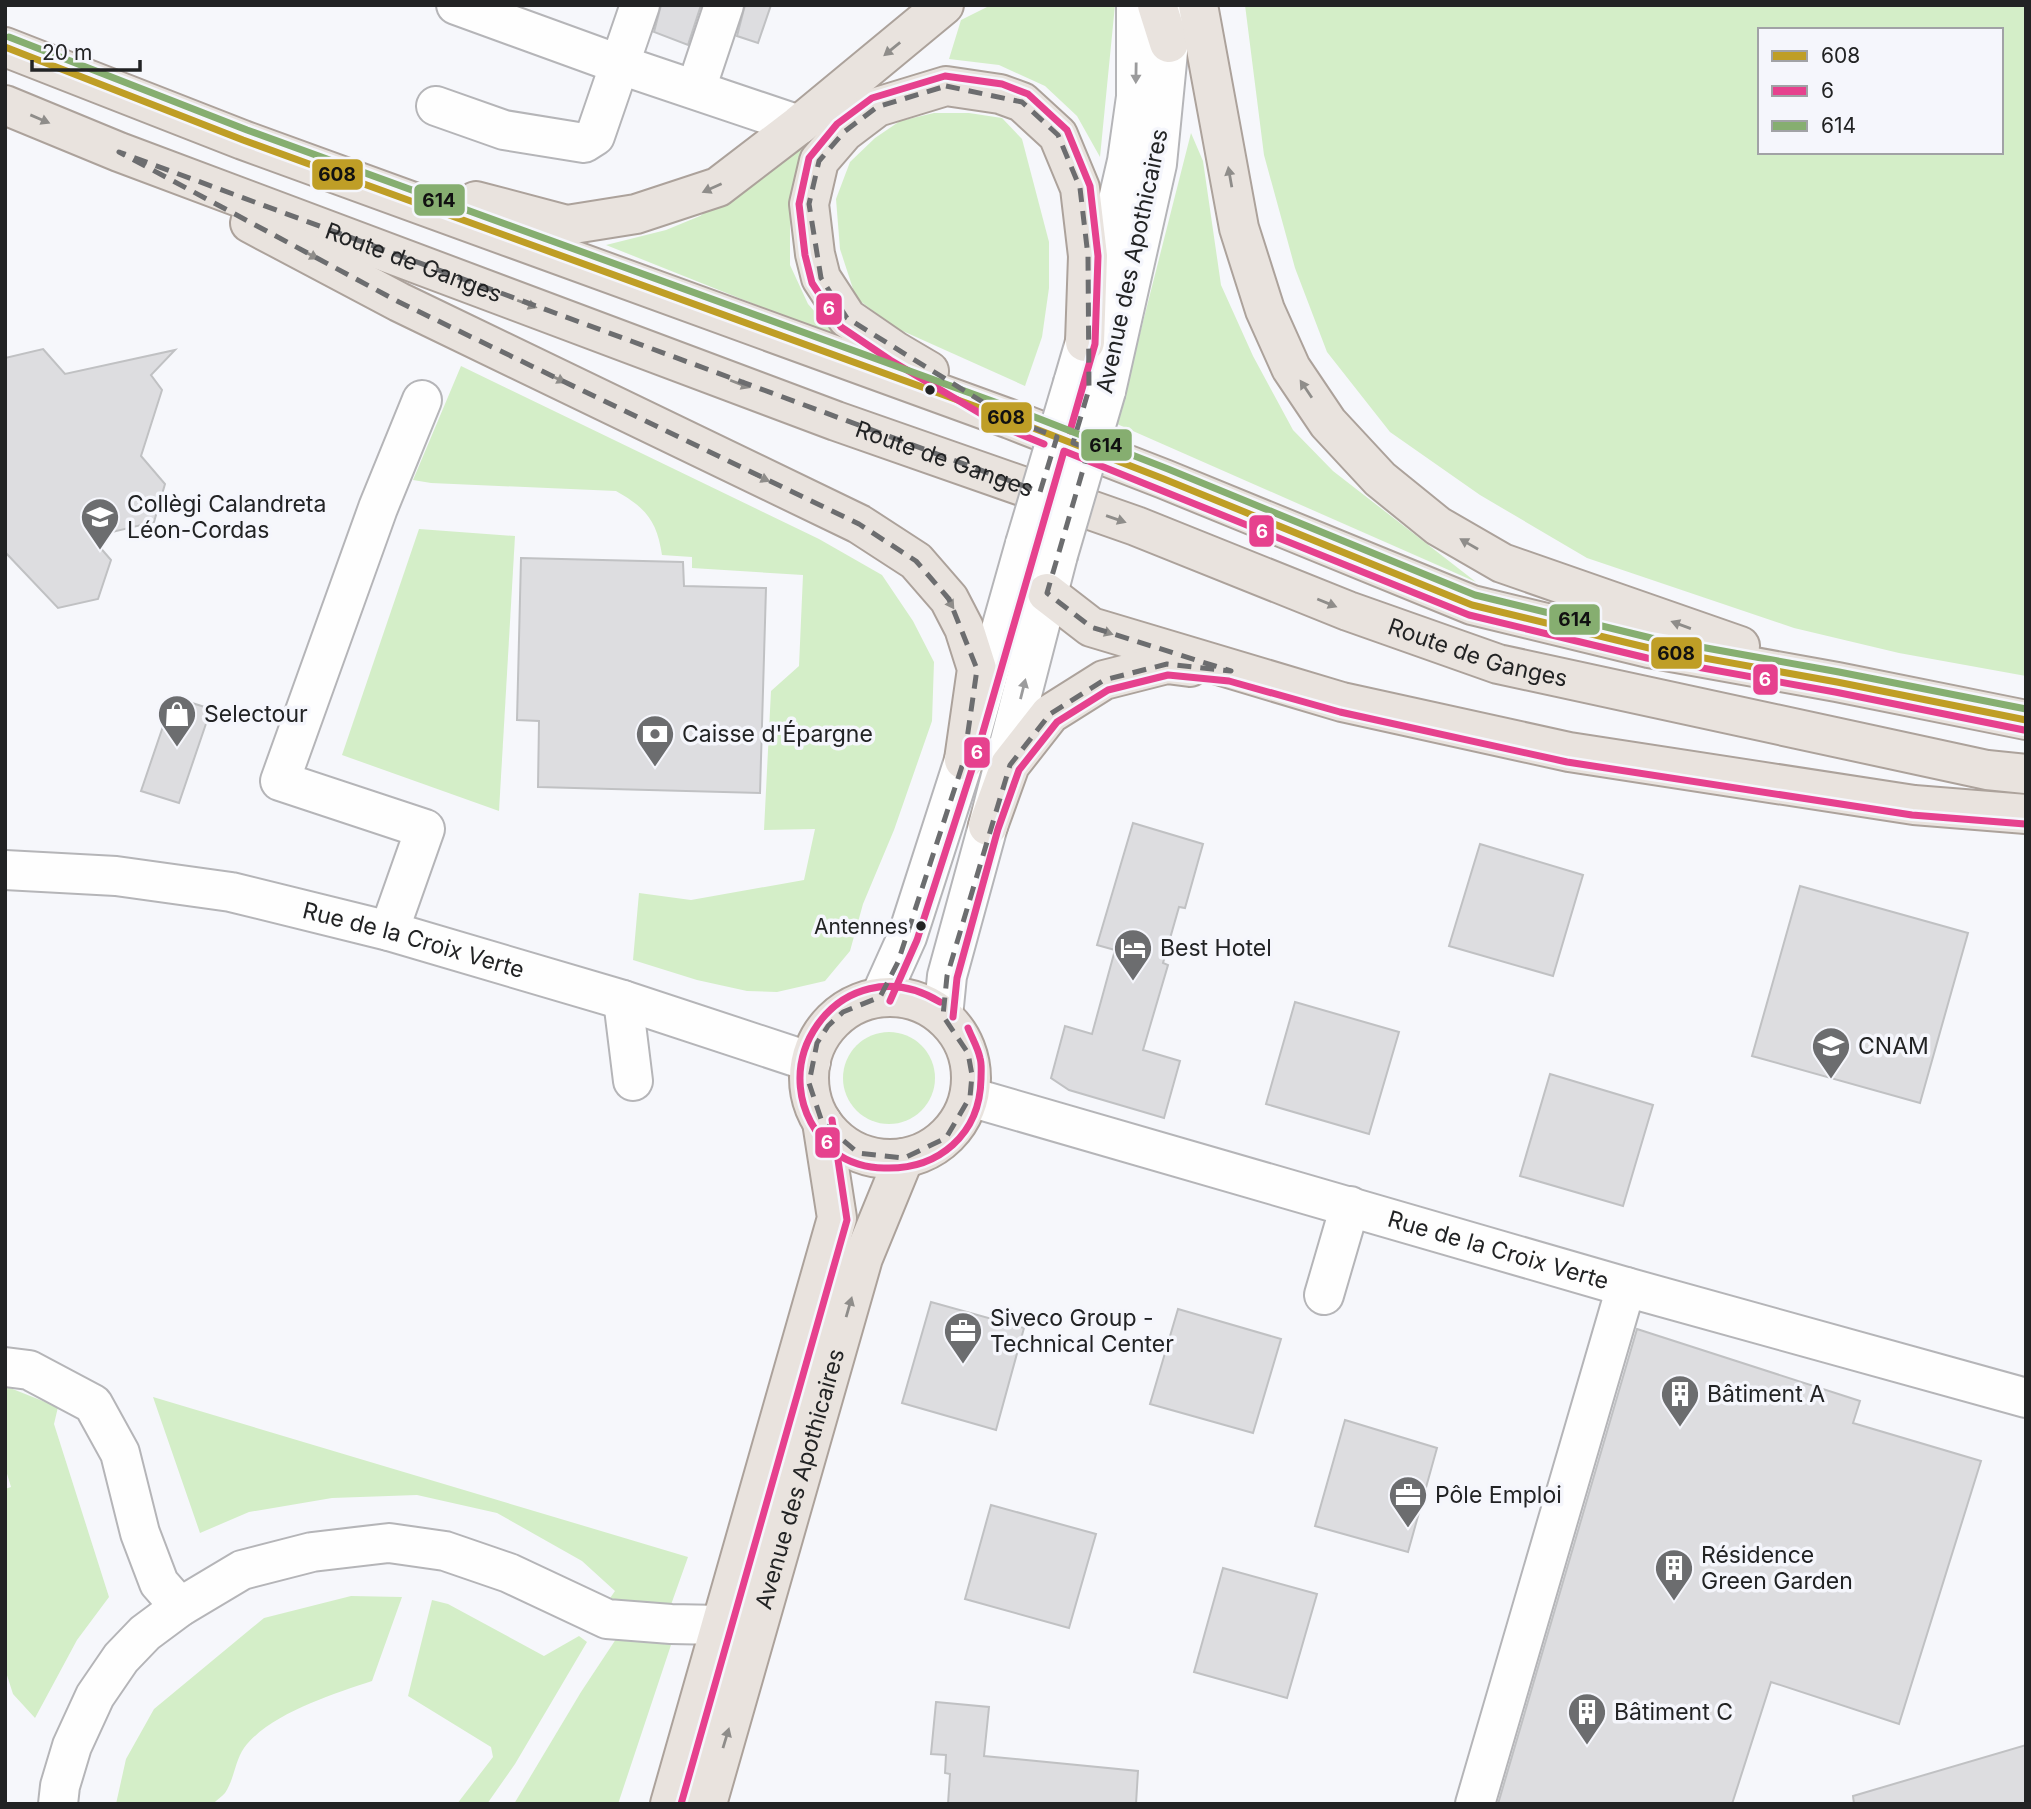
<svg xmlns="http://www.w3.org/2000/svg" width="2031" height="1809" viewBox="0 0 2031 1809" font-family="Inter,sans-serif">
<rect width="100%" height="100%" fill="#f6f7fb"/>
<g fill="#d4eec8" fill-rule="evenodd">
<polygon points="991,5 1115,5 1100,157 1077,116 1045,86 999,65 949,59 961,20"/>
<path d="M1245,5H2026V676L1899,653L1794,628L1587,558L1480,495L1390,432L1327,352L1295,268L1264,155ZM1760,30H2001V152H1760Z"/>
<polygon points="934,113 969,113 1002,118 1022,139 1049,242 1049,288 1042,337 1025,386 896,328 856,298 840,249 836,199 850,162 875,138 900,121"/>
<polygon points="1191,133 1203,161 1221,285 1253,356 1293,430 1333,471 1476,582 1117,424"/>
<polygon points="808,140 796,181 790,226 790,265 808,304 837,337 606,245 666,230 700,216"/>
<path d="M461,366L819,539L882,575L913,621L934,662L932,721L894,830L863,904L850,951L825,981L777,992L747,991L697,980L633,960L639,893L691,900L804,880L815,829L764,830L771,691L799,666L803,575L692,568V557L662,555C657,521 646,508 616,491L431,483L413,480Z"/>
<polygon points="419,529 515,536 499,811 342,755"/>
<circle cx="889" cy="1078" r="46"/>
<polygon points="5,1386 58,1407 54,1424 109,1597 77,1640 35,1718 13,1694 5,1669 5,1489 11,1487 5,1467"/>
<polygon points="153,1397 688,1557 667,1616 606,1604 615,1591 582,1561 497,1513 417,1495 332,1498 249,1512 200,1533"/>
<path d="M351,1596L402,1597L372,1681C333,1694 269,1714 244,1748C235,1761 234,1780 225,1793C222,1797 216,1800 213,1804H116L126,1759L154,1709L264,1618Z"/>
<polygon points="432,1600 448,1604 544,1656 579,1636 587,1642 515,1764 487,1804 457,1804 493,1757 491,1747 408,1696"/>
<polygon points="620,1633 675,1633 618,1804 514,1804 581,1692"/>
</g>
<g fill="#dddde0" stroke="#c0c1c3" stroke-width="2">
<polygon points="661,5 701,5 688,45 654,32"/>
<polygon points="745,5 771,5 758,43 737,36"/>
<polygon points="43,349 65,374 175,350 151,375 162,390 141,456 165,484 154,522 91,537 111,560 98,599 58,608 5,552 5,358"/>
<polygon points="521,558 683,562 684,586 766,588 760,793 538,787 539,721 517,720"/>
<polygon points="173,697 211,709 179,803 141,791"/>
<polygon points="1133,823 1203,844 1185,908 1179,907 1163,963 1168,965 1143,1050 1180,1061 1164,1118 1069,1090 1051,1078 1065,1026 1092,1034 1115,950 1097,945"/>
<polygon points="1480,844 1583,875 1553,976 1449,946"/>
<polygon points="1800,886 1968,933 1920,1103 1752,1056"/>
<polygon points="1295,1002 1399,1032 1369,1134 1266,1104"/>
<polygon points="1550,1074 1653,1105 1623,1206 1520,1176"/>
<polygon points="931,1302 1024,1328 996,1430 902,1403"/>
<polygon points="1178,1309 1281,1339 1253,1433 1150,1404"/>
<polygon points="1637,1329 1860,1401 1853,1423 1981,1461 1899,1724 1771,1682 1732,1804 1498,1804"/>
<polygon points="1345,1420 1437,1448 1408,1552 1315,1526"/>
<polygon points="991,1505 1096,1534 1069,1628 965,1599"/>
<polygon points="1223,1568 1317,1594 1287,1698 1194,1672"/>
<polygon points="936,1702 989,1707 984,1756 1138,1771 1136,1804 948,1804 950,1774 945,1773 946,1755 931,1754"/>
<polygon points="2026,1745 2026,1804 1854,1804 1853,1796"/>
</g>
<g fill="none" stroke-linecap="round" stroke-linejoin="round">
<g stroke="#b5b5b8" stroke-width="42">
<g id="minor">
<polyline points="456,5 624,66 799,125"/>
<polyline points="698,90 700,77 724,5"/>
<polyline points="436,106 504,130 584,143 595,136 640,5"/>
<polyline points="1073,383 1085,342 1127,161 1136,97 1136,5"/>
<polyline points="1106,391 1157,164 1172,11"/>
<path id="s1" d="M5,870L116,876L231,892L389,931L623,1000L811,1062"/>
<polyline points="389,931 425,829 280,781 378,508 422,400"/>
<polyline points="880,997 907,937 964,760 1025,544"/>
<polyline points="623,1000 633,1081"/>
<polyline points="943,1016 947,976 988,826 1058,555"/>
<path id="s2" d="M970,1097L1626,1287L2026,1398"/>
<polyline points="1324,1295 1350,1206"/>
<polyline points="5,1367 29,1370 93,1404 120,1453 140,1533 159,1583 180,1607"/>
<polyline points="58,1804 60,1786 72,1746 95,1696 121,1658 145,1633 180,1607 242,1570 312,1552 389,1543 445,1551 509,1573 607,1619 671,1624 721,1625"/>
<polyline points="1475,1804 1626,1287"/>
</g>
</g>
<g stroke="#aca29b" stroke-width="42">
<g id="major">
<polyline points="1157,5 1169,43"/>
<polyline points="1198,5 1239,228 1265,310 1291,368 1328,423 1380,479 1438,526 1502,563 1740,646"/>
<polyline points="5,47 243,140 1010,419 1164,479 1472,605 1649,648 1837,682 2026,720"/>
<path id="s3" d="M5,105L119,152L836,421L1136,526L1348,611L1498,664L1987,770L2026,774"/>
<polyline points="476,201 567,225 636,214 718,187 799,125 944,5"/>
<polyline points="250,223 399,302 859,524 916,561 949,599 964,628 977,669 964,760"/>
<polyline points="929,371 895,351 847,318 821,278 815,254 809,204 819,161 844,132 877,107 946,86 1000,94 1022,102 1058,135 1080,188 1088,256 1085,342"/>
<polyline points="1047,593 1091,627 1342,702 1569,752 1914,805 2026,814"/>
<polyline points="988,826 1010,765 1050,714 1104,680 1167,664 1190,667"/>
<circle cx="890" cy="1078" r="81"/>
<polyline points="670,1804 837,1218 822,1122"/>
<path id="s4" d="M707,1804L863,1258L904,1158"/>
</g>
</g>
<use href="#minor" stroke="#fefefe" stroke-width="38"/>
<use href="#major" stroke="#e9e3de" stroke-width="38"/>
<g stroke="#b5b5b8" stroke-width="42" stroke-linecap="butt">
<g id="minor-bridge">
<polyline points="1025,544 1073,383"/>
<polyline points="1058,555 1106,391"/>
</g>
</g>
<use href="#minor-bridge" stroke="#fefefe" stroke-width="38"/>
<g stroke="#f5f6fc" stroke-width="12">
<polyline id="bus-1" points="5,47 243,140 1010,419 1164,479 1472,605 1649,648 1837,682 2026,720"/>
</g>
<g stroke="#f5f6fc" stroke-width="12">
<g id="bus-2">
<polyline points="1044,444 1005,428 890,360 841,327 812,283 805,255 799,204 809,158 837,124 872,98 945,76 1002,84 1028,94 1067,130 1090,186 1098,256 1095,344 1070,431"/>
<polyline points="890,1001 917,940 974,763 1064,451 1469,615 1647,658 1835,692 2024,730"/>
<path d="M940,1002C841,941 747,1074 835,1152C848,1163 868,1168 884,1168C939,1170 980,1134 981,1079C981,1072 982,1064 980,1058C978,1048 972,1038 968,1028"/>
<polyline points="953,1017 957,978 998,829 1019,770 1057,722 1108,690 1168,675 1229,681 1340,712 1567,762 1912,815 2025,824"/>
<polyline points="681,1804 847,1220 832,1120"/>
</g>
</g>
<g stroke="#f5f6fc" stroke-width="12">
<polyline id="bus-3" points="9,37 247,130 1014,409 1168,469 1475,595 1651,638 1839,672 2026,709"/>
</g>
<use href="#bus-1" stroke="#bf9e26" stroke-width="7"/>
<use href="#bus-2" stroke="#e6418e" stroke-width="7"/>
<use href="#bus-3" stroke="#86ae70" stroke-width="7"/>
</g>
<defs><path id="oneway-solid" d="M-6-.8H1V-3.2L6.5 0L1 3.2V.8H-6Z" transform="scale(1.75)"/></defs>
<g fill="#8f8d8a">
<use href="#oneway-solid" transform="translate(892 49) rotate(141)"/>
<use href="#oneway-solid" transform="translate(40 119) rotate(23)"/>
<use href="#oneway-solid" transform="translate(1230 177) rotate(-100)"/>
<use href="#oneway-solid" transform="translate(712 188) rotate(156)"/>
<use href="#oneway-solid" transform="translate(309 254) rotate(28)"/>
<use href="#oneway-solid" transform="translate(527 304) rotate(21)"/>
<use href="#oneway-solid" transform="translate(556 378) rotate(26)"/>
<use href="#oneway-solid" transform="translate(740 384) rotate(21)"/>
<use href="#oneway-solid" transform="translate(1306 389) rotate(-124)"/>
<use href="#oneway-solid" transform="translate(760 477) rotate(25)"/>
<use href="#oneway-solid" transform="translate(1116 519) rotate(19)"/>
<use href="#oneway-solid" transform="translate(1469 544) rotate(-150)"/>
<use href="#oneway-solid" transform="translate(948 600) rotate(56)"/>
<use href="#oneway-solid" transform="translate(1327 603) rotate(22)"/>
<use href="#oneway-solid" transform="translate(1681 625) rotate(-160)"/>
<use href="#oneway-solid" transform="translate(1103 631) rotate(19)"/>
<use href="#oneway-solid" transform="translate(849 1307) rotate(-74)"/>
<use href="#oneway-solid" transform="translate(726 1738) rotate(-73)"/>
</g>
<g fill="#9b9b9c">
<use href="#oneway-solid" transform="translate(1136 73) rotate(91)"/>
<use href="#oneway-solid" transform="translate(1023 689) rotate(-76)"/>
</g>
<path fill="none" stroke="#6c6d6f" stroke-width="5" stroke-dasharray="14 9" stroke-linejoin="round" d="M946,86L1022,102L1058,135L1080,188L1088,256L1089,389L1073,443L1089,449L1047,593L1091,627L1231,671L1167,664L1104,680L1050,714L1010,765L947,976L943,1016L968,1053L972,1075L970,1097L946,1138L904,1158L858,1153L822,1122L809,1083L817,1043L828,1026L843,1012L880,997L898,962L964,760L977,669L949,599L916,561L859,524L399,302L119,152L1040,492L1057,437L1010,419L847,318L821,278L809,204L819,161L844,132L877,107Z"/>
<defs>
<g id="school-pin" transform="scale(2.0125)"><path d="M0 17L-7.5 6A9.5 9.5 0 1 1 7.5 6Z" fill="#6c6d6f" stroke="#f5f6fc"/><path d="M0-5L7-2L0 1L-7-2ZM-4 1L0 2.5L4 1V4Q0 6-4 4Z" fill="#fff"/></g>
<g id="shop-pin" transform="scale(2.0125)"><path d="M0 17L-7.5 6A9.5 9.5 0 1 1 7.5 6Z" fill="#6c6d6f" stroke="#f5f6fc"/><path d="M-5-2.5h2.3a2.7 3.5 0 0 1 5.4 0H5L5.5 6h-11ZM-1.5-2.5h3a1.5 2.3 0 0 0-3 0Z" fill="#fff"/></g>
<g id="bank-pin" transform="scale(2.0125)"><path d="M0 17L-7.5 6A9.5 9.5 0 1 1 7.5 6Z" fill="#6c6d6f" stroke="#f5f6fc"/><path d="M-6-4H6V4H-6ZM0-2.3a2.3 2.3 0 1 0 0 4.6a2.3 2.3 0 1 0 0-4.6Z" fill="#fff"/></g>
<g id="hotel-pin" transform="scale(2.0125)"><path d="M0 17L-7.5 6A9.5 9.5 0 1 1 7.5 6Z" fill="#6c6d6f" stroke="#f5f6fc"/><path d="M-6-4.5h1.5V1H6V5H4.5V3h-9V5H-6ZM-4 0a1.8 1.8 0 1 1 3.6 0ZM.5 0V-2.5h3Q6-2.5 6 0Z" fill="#fff"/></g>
<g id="university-pin" transform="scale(2.0125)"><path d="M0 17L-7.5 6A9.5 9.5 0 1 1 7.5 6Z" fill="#6c6d6f" stroke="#f5f6fc"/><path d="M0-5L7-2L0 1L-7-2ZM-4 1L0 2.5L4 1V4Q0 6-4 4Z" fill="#fff"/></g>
<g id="office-pin" transform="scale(2.0125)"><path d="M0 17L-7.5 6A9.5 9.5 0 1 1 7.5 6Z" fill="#6c6d6f" stroke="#f5f6fc"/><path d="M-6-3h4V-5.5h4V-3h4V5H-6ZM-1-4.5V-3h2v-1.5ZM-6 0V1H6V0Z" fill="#fff"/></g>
<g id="building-pin" transform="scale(2.0125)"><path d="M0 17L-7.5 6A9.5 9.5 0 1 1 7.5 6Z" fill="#6c6d6f" stroke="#f5f6fc"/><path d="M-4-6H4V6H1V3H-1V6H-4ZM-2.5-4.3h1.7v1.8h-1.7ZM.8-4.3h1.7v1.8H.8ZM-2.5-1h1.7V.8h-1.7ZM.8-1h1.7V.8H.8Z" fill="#fff"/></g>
</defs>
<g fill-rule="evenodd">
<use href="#school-pin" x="100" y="517"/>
<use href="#shop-pin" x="177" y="714"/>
<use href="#bank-pin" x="655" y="734"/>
<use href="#hotel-pin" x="1133" y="948"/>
<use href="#university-pin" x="1831" y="1046"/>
<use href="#office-pin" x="963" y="1331"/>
<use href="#building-pin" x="1680" y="1394"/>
<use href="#office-pin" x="1408" y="1495"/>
<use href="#building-pin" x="1674" y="1568"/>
<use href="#building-pin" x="1587" y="1712"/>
</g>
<g fill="#222324" stroke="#f5f6fc" stroke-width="2.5">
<circle cx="930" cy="390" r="6"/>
<circle cx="921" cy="926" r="6"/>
</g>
<g text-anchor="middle" stroke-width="7" stroke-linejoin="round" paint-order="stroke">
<g font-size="21" fill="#222324" stroke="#f5f6fc" text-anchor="end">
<text x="908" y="934">Antennes</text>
</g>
<g font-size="23" fill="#222324" stroke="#f5f6fc">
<text transform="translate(1132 261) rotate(-78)" y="8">Avenue des Apothicaires</text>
<text dy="8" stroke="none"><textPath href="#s3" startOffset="438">Route de Ganges</textPath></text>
<text dy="8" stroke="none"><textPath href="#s3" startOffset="1004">Route de Ganges</textPath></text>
<text dy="8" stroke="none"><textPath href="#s3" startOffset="1572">Route de Ganges</textPath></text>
<text dy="8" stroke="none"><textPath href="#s1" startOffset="416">Rue de la Croix Verte</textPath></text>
<text dy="8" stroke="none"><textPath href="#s2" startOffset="550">Rue de la Croix Verte</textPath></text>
<text dy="8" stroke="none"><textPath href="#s4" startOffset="338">Avenue des Apothicaires</textPath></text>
</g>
<g font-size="23" fill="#222324" stroke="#f5f6fc" text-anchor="start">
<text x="127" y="512">Collègi Calandreta<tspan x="127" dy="26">Léon-Cordas</tspan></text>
<text x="204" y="722">Selectour</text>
<text x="682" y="742">Caisse d'Épargne</text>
<text x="1160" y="956">Best Hotel</text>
<text x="1858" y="1054">CNAM</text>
<text x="990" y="1326">Siveco Group -<tspan x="990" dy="26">Technical Center</tspan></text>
<text x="1707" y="1402">Bâtiment A</text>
<text x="1435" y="1503">Pôle Emploi</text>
<text x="1701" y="1563">Résidence<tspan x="1701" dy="26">Green Garden</tspan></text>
<text x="1614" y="1720">Bâtiment C</text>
</g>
</g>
<g stroke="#f5f6fc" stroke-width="2.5">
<rect x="311" y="158" width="53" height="33" rx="7" fill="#bf9e26"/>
<rect x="413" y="183" width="53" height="34" rx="7" fill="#86ae70"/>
<rect x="815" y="292" width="28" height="34" rx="7" fill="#e6418e"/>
<rect x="980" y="401" width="53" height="33" rx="7" fill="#bf9e26"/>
<rect x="1080" y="428" width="53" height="34" rx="7" fill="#86ae70"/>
<rect x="1248" y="514" width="27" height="34" rx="7" fill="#e6418e"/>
<rect x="1548" y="603" width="53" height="33" rx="7" fill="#86ae70"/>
<rect x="1650" y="636" width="53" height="34" rx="7" fill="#bf9e26"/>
<rect x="1752" y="663" width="27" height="33" rx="7" fill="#e6418e"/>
<rect x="963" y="736" width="28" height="33" rx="7" fill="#e6418e"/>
<rect x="814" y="1126" width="27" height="33" rx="7" fill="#e6418e"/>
</g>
<g font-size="19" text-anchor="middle" font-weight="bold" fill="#fff">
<text x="829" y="315">6</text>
<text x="1262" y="538">6</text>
<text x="1765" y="686">6</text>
<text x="977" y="759">6</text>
<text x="827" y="1149">6</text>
</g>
<g font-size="19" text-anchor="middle" font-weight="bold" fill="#111">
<text x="337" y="181">608</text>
<text x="439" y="207">614</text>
<text x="1006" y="424">608</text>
<text x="1106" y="452">614</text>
<text x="1575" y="626">614</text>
<text x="1676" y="660">608</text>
</g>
<rect width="2031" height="1809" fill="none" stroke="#222324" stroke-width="14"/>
<rect x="1758" y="28" width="245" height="126" fill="#f5f6fc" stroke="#a1a2a6" stroke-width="2"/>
<rect x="1772" y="51" width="35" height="10" fill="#bf9e26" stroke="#a1a2a6" stroke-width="2"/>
<text x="1821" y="63" font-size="21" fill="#222324">608</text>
<rect x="1772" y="86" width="35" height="10" fill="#e6418e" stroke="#a1a2a6" stroke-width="2"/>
<text x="1821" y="98" font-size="21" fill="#222324">6</text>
<rect x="1772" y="121" width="35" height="10" fill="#86ae70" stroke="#a1a2a6" stroke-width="2"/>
<text x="1821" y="133" font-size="21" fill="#222324">614</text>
<path d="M32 60v10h108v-10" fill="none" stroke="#222324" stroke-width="3.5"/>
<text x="42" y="60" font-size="21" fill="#222324" stroke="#f5f6fc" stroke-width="5" paint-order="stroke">20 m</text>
</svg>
